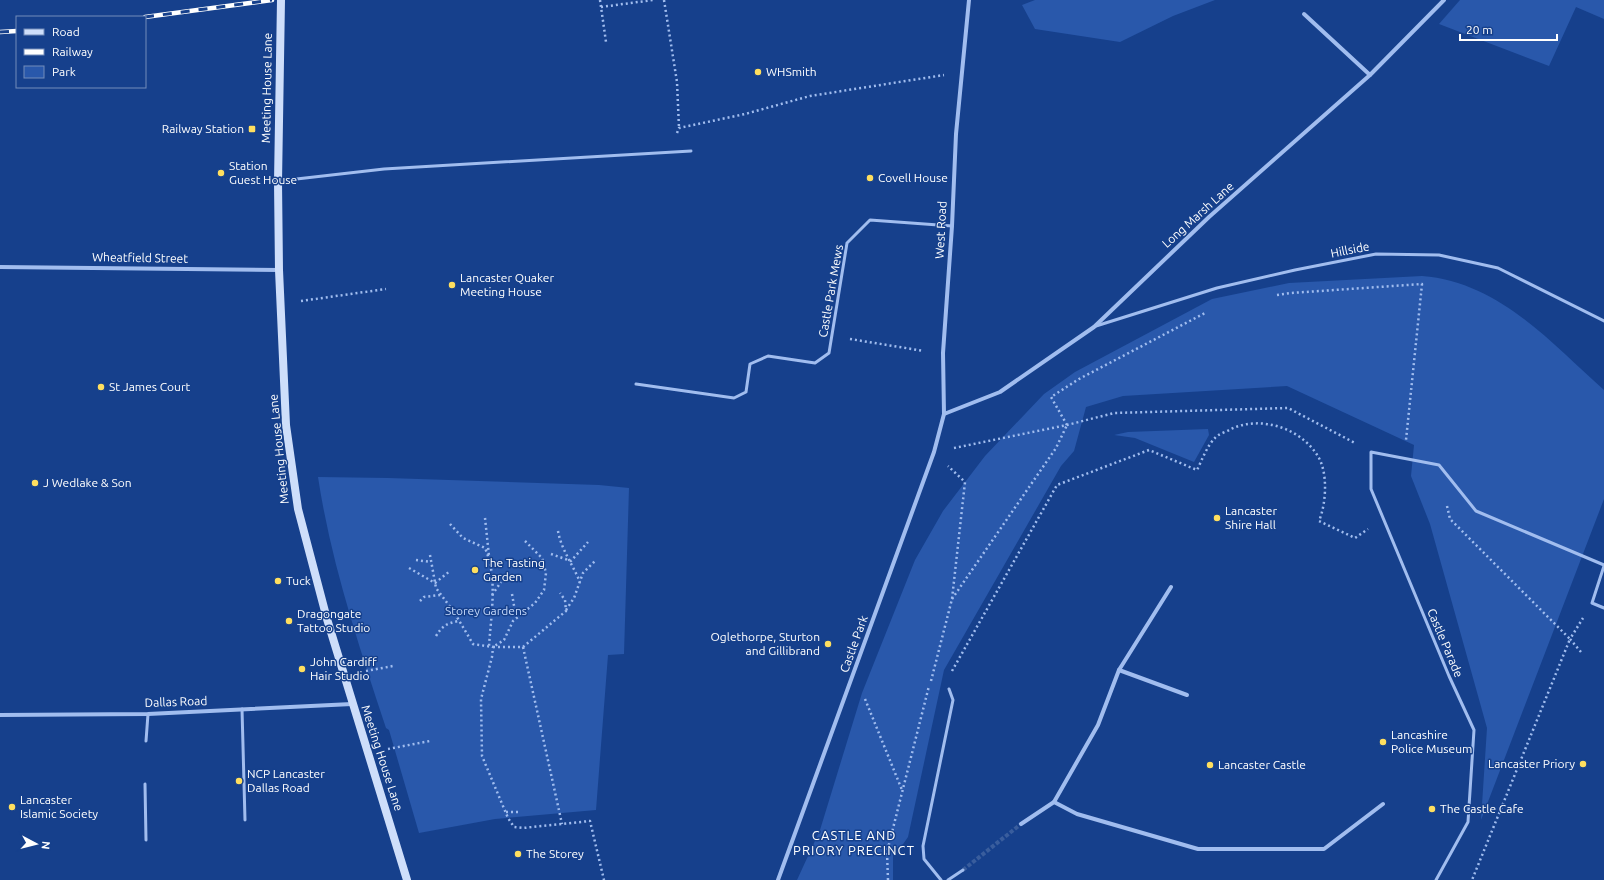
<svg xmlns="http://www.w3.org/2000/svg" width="1604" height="880" viewBox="0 0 1604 880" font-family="Ubuntu,sans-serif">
<rect width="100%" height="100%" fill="#16408c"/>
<g fill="#2958ab">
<polygon points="1035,0 1215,0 1173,16 1120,42 1035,29 1022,5"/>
<polygon points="1460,0 1604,0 1604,19 1576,7 1549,66 1439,24"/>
<path d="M1422,276C1499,282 1550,342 1604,390V499L1481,820L1487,728L1430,524L1411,476L1414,445L1287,386L1123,396L1086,407L1074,451L1061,466L944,670L908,837L901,847L893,848V880H797L820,830L862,693L915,560L943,511L985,456L1044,394L1075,372L1212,299L1289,283Z"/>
<polygon points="1208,429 1209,435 1194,462 1135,438 1114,435 1128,432"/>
<path d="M318,477L388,478L599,485L629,488L624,654L608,655L596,810L495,819L419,833L389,730L386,728C359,646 331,563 318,477Z"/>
</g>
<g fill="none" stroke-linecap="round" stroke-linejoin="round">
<polyline stroke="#395d9d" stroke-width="4" stroke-dasharray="4 2" stroke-linecap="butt" points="963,870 1021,824"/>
<g stroke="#a1bdef" stroke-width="2.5" stroke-dasharray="2 3" stroke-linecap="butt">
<polyline points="600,0 606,42"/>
<polyline points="664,0 677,82 679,128"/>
<polyline points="601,7 653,0"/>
<polyline points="677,133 679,128 745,114 810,96 944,75"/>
<polyline points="1277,295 1291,293 1422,284 1406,440"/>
<polyline points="301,301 386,289"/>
<polyline points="850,339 924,351"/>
<polyline points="1067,425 1051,397 1079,379 1205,313"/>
<polyline points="954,448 1067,425 1114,413 1288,408 1355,443"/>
<polyline points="1447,506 1450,519 1570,639 1472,880"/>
<polyline points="485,518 489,556"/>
<path d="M450,524L463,538L485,548C498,577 491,615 489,646"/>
<path d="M558,531C561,549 573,565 580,582"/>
<polyline points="525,541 542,558 546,573 544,590 535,603 513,621 504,640 493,647 523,647 562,824"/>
<polyline points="551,554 571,561 588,542"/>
<polyline points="430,555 436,588 454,612 473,644 493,647 492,657 481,699 482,756 508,818 514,827 523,828 590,821 604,880"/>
<polyline points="416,560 431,562"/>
<polyline points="409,568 435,583 450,571"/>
<polyline points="512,594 516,617"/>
<polyline points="492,595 501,582"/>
<polyline points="952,599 1056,448 1067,425"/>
<polyline points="420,601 424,597 440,595"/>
<polyline points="566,610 574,598 583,573 595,561"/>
<path d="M436,636C442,626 447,623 459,621"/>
<polyline points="523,647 566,611 565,600 560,593"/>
<polyline points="1581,652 1570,639 1583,618"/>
<polyline points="366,671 393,666"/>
<path d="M952,671L1057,485L1149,450L1197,470C1202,460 1207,446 1215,438C1218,434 1226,432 1231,429C1261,415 1302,428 1319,458C1328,475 1326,504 1319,521L1355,538L1368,529"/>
<polyline points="931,681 952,599 965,482 948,466"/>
<polyline points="865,699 902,790"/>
<polyline points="388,749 430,741"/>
<polyline points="506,812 518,812"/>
<polyline points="888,880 887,852 929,686"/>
</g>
<g stroke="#a1bdef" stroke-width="3">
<polyline points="279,181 384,169 691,151"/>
<polyline points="1096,326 1217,288 1295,270 1376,254 1439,255 1498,268 1604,321"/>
<polyline points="636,384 734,398 746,392 750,364 768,356 815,363 829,353 847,243 870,220 952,226"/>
<polyline points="1604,566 1592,603 1604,608"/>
<polyline points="242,709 245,820"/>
<polyline points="146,741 148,714"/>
<polyline points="145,784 146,840"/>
<polyline points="941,880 924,859 923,846 953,700 949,689"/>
<polyline points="948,880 963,870"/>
<polyline points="1436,880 1468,822 1474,730 1449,676 1371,489 1371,452 1439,465 1476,511 1604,565"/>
</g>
<g stroke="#a1bdef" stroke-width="4">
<polyline points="1304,14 1370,75"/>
<polyline points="0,267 279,270"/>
<polyline points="944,414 1000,392 1094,327 1209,217 1370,75 1444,0"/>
<polyline points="1119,670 1187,695"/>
<polyline points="0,715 148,714 352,704"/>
<polyline points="1054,802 1077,814 1198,849 1324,849 1383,804"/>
<polyline points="1021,824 1054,802 1098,725 1119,670 1171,587"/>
<polyline points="778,880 934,452 944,414 943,353 952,226 956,134 969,0"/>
</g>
<polyline stroke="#cedefa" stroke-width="8" points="281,0 278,182 279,270 286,425 298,509 327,619 407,880"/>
<g stroke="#fff" stroke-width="4.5">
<g id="rail">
<polyline points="145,17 272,0"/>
<polyline points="0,32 17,31"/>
</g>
</g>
<use href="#rail" stroke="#16408c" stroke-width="3" stroke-dasharray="9" stroke-linecap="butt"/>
</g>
<g fill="#ffdf5f" stroke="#16408c" stroke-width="1.5">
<circle cx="758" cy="72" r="4"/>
<rect x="248" y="125" width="8" height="8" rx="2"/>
<circle cx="221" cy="173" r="4"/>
<circle cx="870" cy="178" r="4"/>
<circle cx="452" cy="285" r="4"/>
<circle cx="101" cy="387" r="4"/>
<circle cx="35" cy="483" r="4"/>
<circle cx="1217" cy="518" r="4"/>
<circle cx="475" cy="570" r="4"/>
<circle cx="278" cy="581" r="4"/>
<circle cx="289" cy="621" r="4"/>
<circle cx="828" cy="644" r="4"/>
<circle cx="302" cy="669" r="4"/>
<circle cx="1383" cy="742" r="4"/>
<circle cx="1583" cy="764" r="4"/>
<circle cx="1210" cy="765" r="4"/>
<circle cx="239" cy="781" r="4"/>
<circle cx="12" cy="807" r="4"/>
<circle cx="1432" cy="809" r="4"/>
<circle cx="518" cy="854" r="4"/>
</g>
<g text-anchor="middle" stroke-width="3" stroke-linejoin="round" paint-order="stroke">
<g font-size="12" fill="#fff" stroke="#16408c" text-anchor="start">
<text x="766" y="76">WHSmith</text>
<text x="244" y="133" text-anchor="end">Railway Station</text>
<text x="229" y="170">Station<tspan x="229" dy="14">Guest House</tspan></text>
<text x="878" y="182">Covell House</text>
<text x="460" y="282">Lancaster Quaker<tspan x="460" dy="14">Meeting House</tspan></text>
<text x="109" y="391">St James Court</text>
<text x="43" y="487">J Wedlake &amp; Son</text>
<text x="1225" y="515">Lancaster<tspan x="1225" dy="14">Shire Hall</tspan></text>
<text x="483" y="567">The Tasting<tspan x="483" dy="14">Garden</tspan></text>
<text x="286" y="585">Tuck</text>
<text x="297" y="618">Dragongate<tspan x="297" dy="14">Tattoo Studio</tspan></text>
<text x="820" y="641" text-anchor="end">Oglethorpe, Sturton<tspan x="820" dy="14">and Gillibrand</tspan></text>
<text x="310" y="666">John Cardiff<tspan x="310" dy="14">Hair Studio</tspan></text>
<text x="1391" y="739">Lancashire<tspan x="1391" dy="14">Police Museum</tspan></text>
<text x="1575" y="768" text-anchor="end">Lancaster Priory</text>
<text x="1218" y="769">Lancaster Castle</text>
<text x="247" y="778">NCP Lancaster<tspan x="247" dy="14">Dallas Road</tspan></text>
<text x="20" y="804">Lancaster<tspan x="20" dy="14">Islamic Society</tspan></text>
<text x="1440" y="813">The Castle Cafe</text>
<text x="526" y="858">The Storey</text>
</g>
<g font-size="12" fill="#fff" stroke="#16408c">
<text transform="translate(267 88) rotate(-89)" y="4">Meeting House Lane</text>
<text transform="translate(1198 215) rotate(-42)" y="4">Long Marsh Lane</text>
<text transform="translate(941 230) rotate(-87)" y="4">West Road</text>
<text transform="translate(1350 250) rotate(-11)" y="4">Hillside</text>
<text transform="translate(140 258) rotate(1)" y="4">Wheatfield Street</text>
<text transform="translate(831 291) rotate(-80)" y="4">Castle Park Mews</text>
<text transform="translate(279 449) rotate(-96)" y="4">Meeting House Lane</text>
<text transform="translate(1445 643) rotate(67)" y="4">Castle Parade</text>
<text transform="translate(854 644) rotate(-70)" y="4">Castle Park</text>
<text transform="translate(176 702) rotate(-2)" y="4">Dallas Road</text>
<text transform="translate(382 758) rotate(72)" y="4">Meeting House Lane</text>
</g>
<g font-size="12" fill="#c7dafb" stroke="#16408c">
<text x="486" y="615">Storey Gardens</text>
</g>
<g font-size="13" letter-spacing="1" fill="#fff" stroke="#16408c">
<text x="854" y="840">CASTLE AND<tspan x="854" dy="15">PRIORY PRECINCT</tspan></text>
</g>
</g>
<rect x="16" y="16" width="130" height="72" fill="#16408c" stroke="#738cba"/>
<rect x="24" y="29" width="20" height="6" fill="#cedefa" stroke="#738cba"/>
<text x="52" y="36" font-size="12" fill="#ffffff">Road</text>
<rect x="24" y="49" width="20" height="6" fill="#ffffff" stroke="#738cba"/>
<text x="52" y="56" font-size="12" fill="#ffffff">Railway</text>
<rect x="24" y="66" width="20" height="12" fill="#2958ab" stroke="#738cba"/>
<text x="52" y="76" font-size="12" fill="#ffffff">Park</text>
<g transform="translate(36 844) rotate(97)" stroke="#16408c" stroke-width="3" paint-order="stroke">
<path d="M0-3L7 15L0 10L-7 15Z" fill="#ffffff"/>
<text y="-6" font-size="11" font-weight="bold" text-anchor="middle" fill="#ffffff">N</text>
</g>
<path d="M1460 34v6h97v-6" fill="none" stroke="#ffffff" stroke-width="2"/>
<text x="1466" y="34" font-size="12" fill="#ffffff" stroke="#16408c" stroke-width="3" paint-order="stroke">20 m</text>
</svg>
